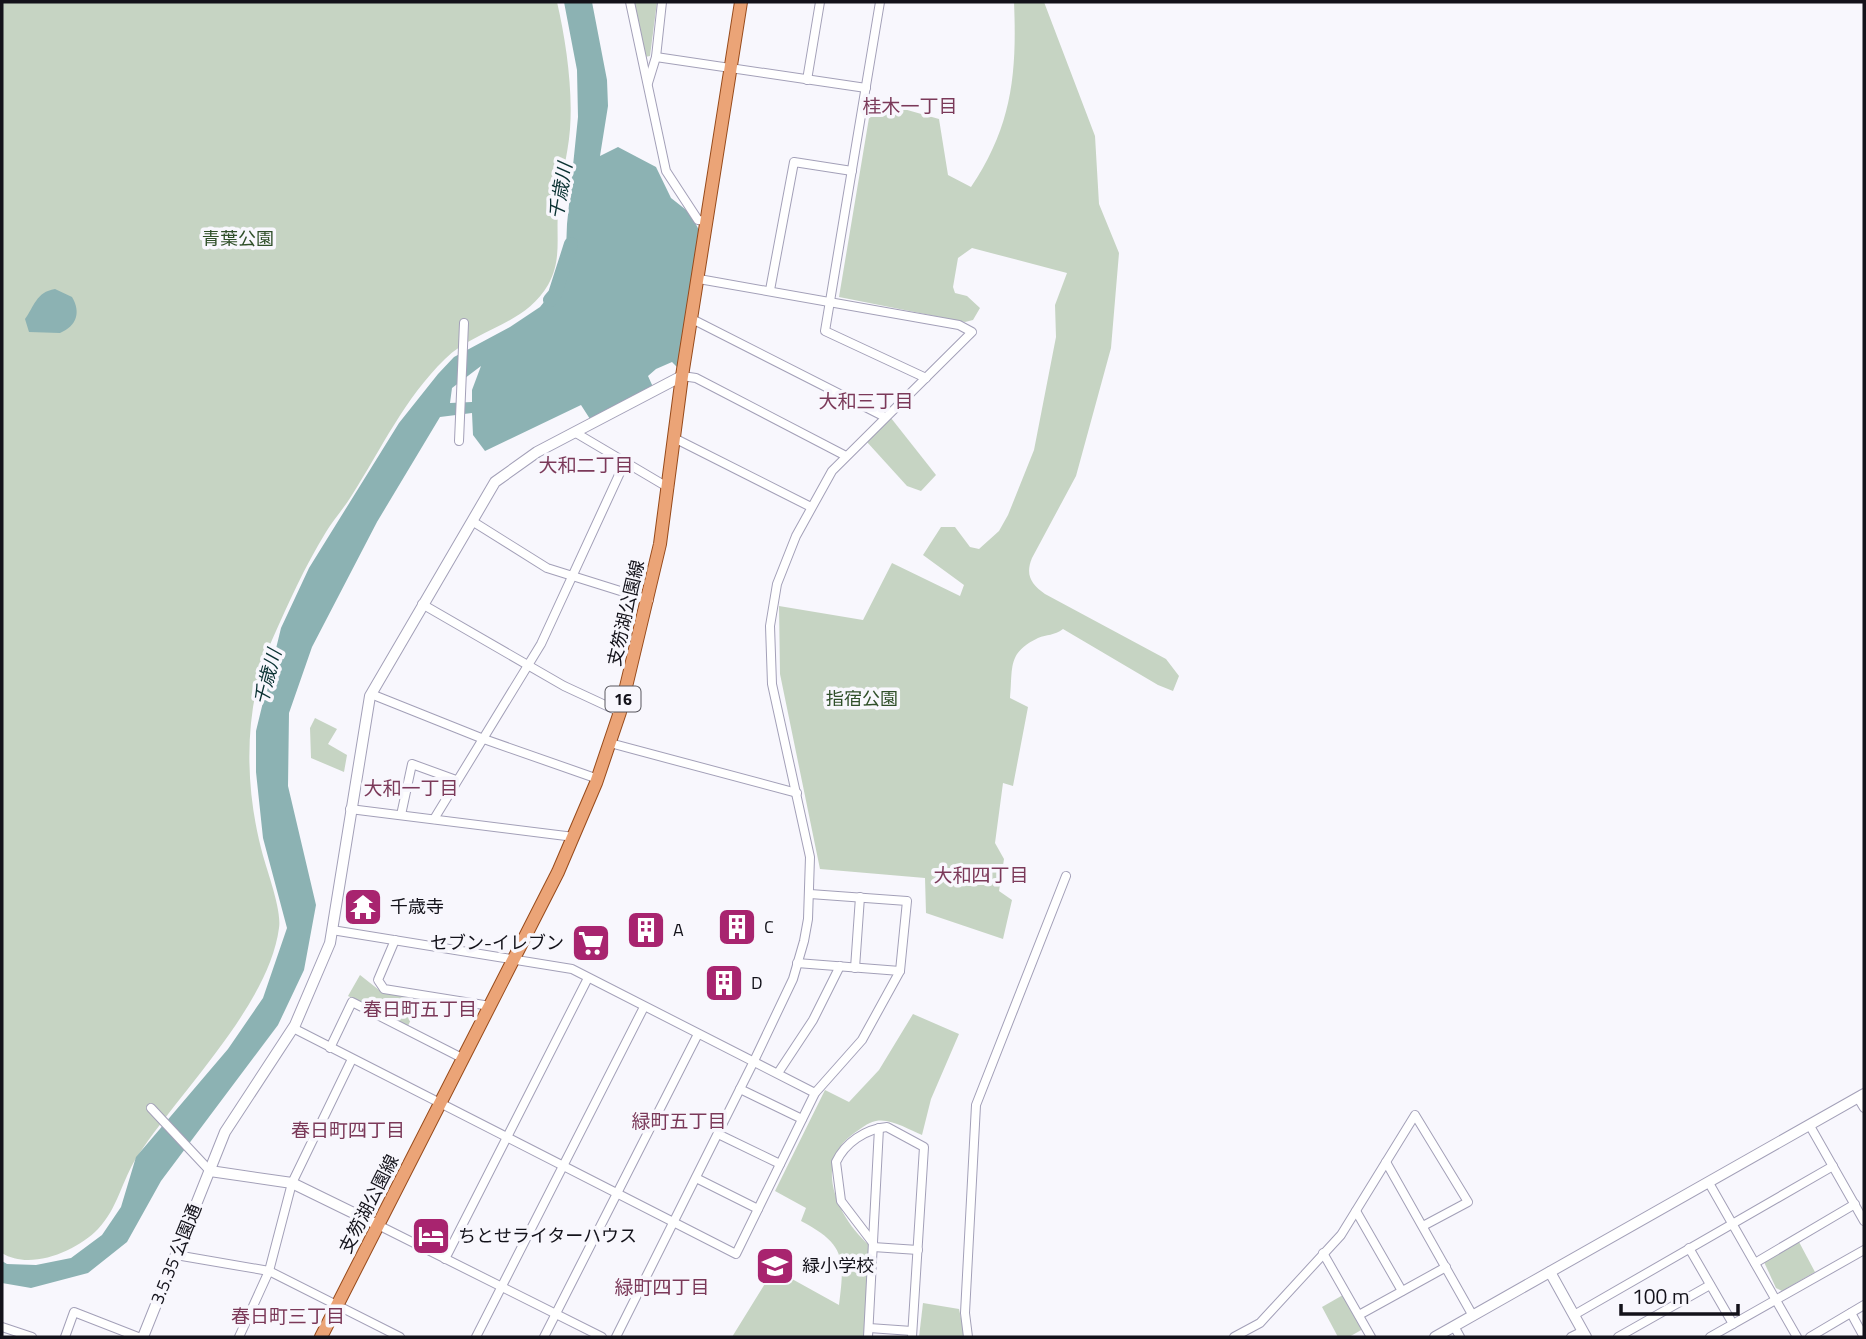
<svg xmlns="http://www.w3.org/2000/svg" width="1866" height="1339" viewBox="0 0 1866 1339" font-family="'Titillium Web','Noto Sans JP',sans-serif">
<rect width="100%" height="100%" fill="#f8f7fd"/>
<g fill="#c6d4c3">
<path d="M2,2H557C566,41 573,89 570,129C568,157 559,184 558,211C556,238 562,260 548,285C525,325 476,329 445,359C404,399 382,448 352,495C344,508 334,519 326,532C305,566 288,604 272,640C244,704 244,782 261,848C266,869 282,909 279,928C269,1005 180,1091 137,1157C122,1180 118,1208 98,1229C77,1251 30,1271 2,1253Z"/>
<polygon points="634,2 657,2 650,56 645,57"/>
<path d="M1014,2H1044L1095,136L1099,204L1119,253L1111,348L1076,476L1032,558C1025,575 1031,584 1045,594L1166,659L1179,676L1173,691L1158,685L1063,629C1054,636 1047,634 1038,638C1007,653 1013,667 1010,698L1028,707L1013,786L1003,783L995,843L1004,859L999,891L1012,900L1003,939L926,913L925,878L820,869L780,674L779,606L863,620L892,563L960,596L964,585L923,555L941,527H955L970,547L979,549L999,531L1008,515L1034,450L1056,337L1055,305L1067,273L972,248L958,258L953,287L955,293L967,296L980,308L973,320L965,322L839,297L872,100L939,119L948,175L971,187C1012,126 1017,74 1014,2Z"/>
<polygon points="891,418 936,475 921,491 907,486 867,442"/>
<polygon points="315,718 337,729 328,744 347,755 344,772 311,758 310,728"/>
<polygon points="360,975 379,990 420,999 408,1026 348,996"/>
<path d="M913,1014L959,1034L931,1099L922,1135C909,1130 891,1118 876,1121C868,1122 859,1130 853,1134C812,1163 838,1218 869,1245L864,1337H732L774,1269L839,1305C845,1258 845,1244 801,1221L806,1208L775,1191L825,1090L849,1102L879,1070Z"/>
<polygon points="1799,1242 1815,1272 1782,1291 1776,1288 1764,1262"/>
<polygon points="1343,1295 1363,1329 1349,1337 1338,1337 1322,1307"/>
<polygon points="923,1303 959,1309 965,1337 919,1337"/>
</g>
<g fill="#8cb2b3" fill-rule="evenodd">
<path d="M564,2H592L607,80L608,106L600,156L618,147L656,167L671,198L690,213L700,232L677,367L672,362L656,369L648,376L653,387L590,419L581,405L485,451L473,435L472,413L440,417L377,522L312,647L289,713L288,786L316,905L304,970L278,1025L161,1181L127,1242L88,1273L31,1288L2,1283V1261L7,1264L36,1265L71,1258L102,1235L121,1207L136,1157L228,1049L263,998L287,928L263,838L256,772V731L281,628L309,568L399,423L438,374L454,357L510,327L540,307L565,276L567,224L578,117L577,70ZM481,366L472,390V402L450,403L452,388Z"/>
<path d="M55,289L72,297C81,312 77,326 60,333L29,332L25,319C34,307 36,292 55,289Z"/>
</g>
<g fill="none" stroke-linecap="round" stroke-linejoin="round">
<polyline stroke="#8cb2b3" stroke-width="14" points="550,300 555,294 571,244"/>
<g stroke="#a3a0b8" stroke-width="10">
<g id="minor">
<polyline points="630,2 666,171 698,220 707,221"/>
<polyline points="880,2 825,331 926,378"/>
<polyline points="656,57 866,88"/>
<polyline points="807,80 820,2"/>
<polyline points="648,83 656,57 662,2"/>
<polyline points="770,290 794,162 852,171"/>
<polyline points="692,319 885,417"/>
<polyline points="682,376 696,378 846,456"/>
<polyline points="576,433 669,488"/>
<polyline points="674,438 811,507"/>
<polyline points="459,441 464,323"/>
<polyline points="472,521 547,568 649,600"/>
<polyline points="422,604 564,686 620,712"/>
<polyline points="371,694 481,738 598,779"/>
<polyline points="610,743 797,793"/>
<polyline points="350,809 574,837"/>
<polyline points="401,815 412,764 456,780"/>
<polyline points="434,819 541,644 624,464"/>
<polyline points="332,930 572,969 815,1093"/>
<polyline points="395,940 378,980 384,989 490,1006"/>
<polyline points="797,963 900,971"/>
<polyline points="855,968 860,897"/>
<polyline points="293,1028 736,1254 815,1093 862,1040 900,971 907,901 810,894"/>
<polyline points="330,1048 352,1002 464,1059"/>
<polyline points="778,1073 813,1020 840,966"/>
<polyline points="740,1089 802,1119"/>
<polyline points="1858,1098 1864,1108"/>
<polyline points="151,1108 210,1171"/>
<polyline points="1810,1126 1864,1221"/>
<polyline points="718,1134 780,1164"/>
<polyline points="1386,1162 1473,1316"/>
<polyline points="696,1178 758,1209"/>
<polyline points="1709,1183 1797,1337"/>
<polyline points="1356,1211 1402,1291"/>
<polyline points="378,1225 602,1337"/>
<path d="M873,1243L841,1201L836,1162C845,1143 865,1129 887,1127L924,1147L912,1337"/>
<polyline points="873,1247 918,1250"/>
<polyline points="1689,1248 1733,1324"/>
<polyline points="1323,1253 1371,1337"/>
<polyline points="176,1255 269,1271 400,1337"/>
<polyline points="445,1259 588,978"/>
<polyline points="1755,1263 1855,1204"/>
<polyline points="1851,1313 1864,1337"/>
<polyline points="1359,1315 1446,1267"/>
<polyline points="1574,1315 1833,1166"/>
<polyline points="1454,1326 1460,1337"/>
<polyline points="2,1327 32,1337"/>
<polyline points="869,1328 912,1331"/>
<polyline points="65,1337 74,1312 138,1337"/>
<polyline points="239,1337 269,1271 292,1183 352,1059"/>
<polyline points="476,1337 644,1007"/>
<polyline points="544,1337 698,1034"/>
<polyline points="616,1337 754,1061 793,979 804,941 808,919 810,857 772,684 770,626 777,584 796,536 832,471 972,332 959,325 699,279"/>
<polyline points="868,1337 879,1128"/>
<polyline points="968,1337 965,1313 976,1105 1066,876"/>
<polyline points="1234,1337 1260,1323 1341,1235 1415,1115 1468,1202 1423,1226"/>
<polyline points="1571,1337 1583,1331"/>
<polyline points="1618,1337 1710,1285"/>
<polyline points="1710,1337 1864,1250"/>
<polyline points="1810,1337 1864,1305"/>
</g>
</g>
<g stroke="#a3a0b8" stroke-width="12">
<g id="tertiary">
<polyline points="210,1171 292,1183 378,1225"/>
<polyline points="1550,1272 1586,1337"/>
<polyline points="143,1337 225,1132 295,1025 330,943 370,696 495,482 537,452 682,376"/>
<polyline points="1435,1337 1864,1094"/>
</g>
</g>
<g stroke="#974a1b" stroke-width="14">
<polyline id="primary" points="321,1337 558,872 596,783 620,712 660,544 682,376 741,2"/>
</g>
<use href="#minor" stroke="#fff" stroke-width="8"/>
<use href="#tertiary" stroke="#fff" stroke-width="10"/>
<use href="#primary" stroke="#eba477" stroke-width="12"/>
</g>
<defs>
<g id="temple-square" transform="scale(2.0125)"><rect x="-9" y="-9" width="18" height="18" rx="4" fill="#a8246f" stroke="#f8f7fd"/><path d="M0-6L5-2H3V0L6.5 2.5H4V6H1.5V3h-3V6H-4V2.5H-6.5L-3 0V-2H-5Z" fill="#fff"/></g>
<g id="building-square" transform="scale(2.0125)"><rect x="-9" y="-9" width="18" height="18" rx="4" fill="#a8246f" stroke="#f8f7fd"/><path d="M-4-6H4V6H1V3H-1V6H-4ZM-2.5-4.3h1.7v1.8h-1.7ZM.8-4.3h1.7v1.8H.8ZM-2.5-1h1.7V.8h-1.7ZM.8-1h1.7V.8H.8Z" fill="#fff"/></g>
<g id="supermarket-square" transform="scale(2.0125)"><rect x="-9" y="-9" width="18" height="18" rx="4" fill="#a8246f" stroke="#f8f7fd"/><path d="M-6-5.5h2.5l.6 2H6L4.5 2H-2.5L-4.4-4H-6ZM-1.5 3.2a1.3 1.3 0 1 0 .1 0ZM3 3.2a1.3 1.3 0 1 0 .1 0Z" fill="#fff"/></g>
<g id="hotel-square" transform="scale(2.0125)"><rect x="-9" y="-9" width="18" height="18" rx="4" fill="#a8246f" stroke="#f8f7fd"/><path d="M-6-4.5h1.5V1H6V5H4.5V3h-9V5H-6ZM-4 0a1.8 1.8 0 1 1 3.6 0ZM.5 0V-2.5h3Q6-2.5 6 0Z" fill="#fff"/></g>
<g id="school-square" transform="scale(2.0125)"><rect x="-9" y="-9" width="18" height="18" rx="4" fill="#a8246f" stroke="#f8f7fd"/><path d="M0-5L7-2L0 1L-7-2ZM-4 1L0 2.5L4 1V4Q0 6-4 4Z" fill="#fff"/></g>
</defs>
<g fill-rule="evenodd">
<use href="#temple-square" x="363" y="907"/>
<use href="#building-square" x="737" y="927"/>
<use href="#building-square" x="646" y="930"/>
<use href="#supermarket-square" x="591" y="943"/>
<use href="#building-square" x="724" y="983"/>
<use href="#hotel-square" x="431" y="1236"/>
<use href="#school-square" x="775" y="1266"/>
</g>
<g text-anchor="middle" stroke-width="7" stroke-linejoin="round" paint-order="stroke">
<rect fill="#f8f7fd" stroke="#58575e" stroke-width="2" x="605.5" y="686.5" width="35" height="25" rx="5"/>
<g font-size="16" font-weight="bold" fill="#13121a">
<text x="623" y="705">16</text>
</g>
<g font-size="18" fill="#2f4f29" stroke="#f8f7fd">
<text x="238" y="245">青葉公園</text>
<text x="862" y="705">指宿公園</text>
</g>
<g font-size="18" fill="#13121a" stroke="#f8f7fd">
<text transform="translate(626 613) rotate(-77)" y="6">支笏湖公園線</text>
<text transform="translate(369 1204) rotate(-63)" y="6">支笏湖公園線</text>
<text transform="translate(176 1254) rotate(-68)" y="6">3.5.35 公園通</text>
</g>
<g font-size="18" fill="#13121a" stroke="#f8f7fd" text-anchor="start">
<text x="390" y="913">千歳寺</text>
<text x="764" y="933">C</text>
<text x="673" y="936">A</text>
<text x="564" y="949" text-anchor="end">セブン-イレブン</text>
<text x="751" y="989">D</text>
<text x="458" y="1242">ちとせライターハウス</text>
<text x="802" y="1272">緑小学校</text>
</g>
<g font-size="19" fill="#7b3959" stroke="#f8f7fd">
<text x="910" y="113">桂木一丁目</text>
<text x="866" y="408">大和三丁目</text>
<text x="586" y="472">大和二丁目</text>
<text x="411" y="795">大和一丁目</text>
<text x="981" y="882">大和四丁目</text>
<text x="420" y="1016">春日町五丁目</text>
<text x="679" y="1128">緑町五丁目</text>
<text x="348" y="1137">春日町四丁目</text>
<text x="662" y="1294">緑町四丁目</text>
<text x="288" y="1323">春日町三丁目</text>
</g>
<g font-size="19" font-style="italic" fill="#093132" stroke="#f8f7fd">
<text transform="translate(560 191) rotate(-80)" y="7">千歳川</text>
<text transform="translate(267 677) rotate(-75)" y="7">千歳川</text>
</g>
</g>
<rect width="1866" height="1339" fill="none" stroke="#13121a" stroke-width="7"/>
<path d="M1621 1304v10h117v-10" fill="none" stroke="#13121a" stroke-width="3.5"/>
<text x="1632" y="1304" font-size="21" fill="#13121a" stroke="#f8f7fd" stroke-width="5" paint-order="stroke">100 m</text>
</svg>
